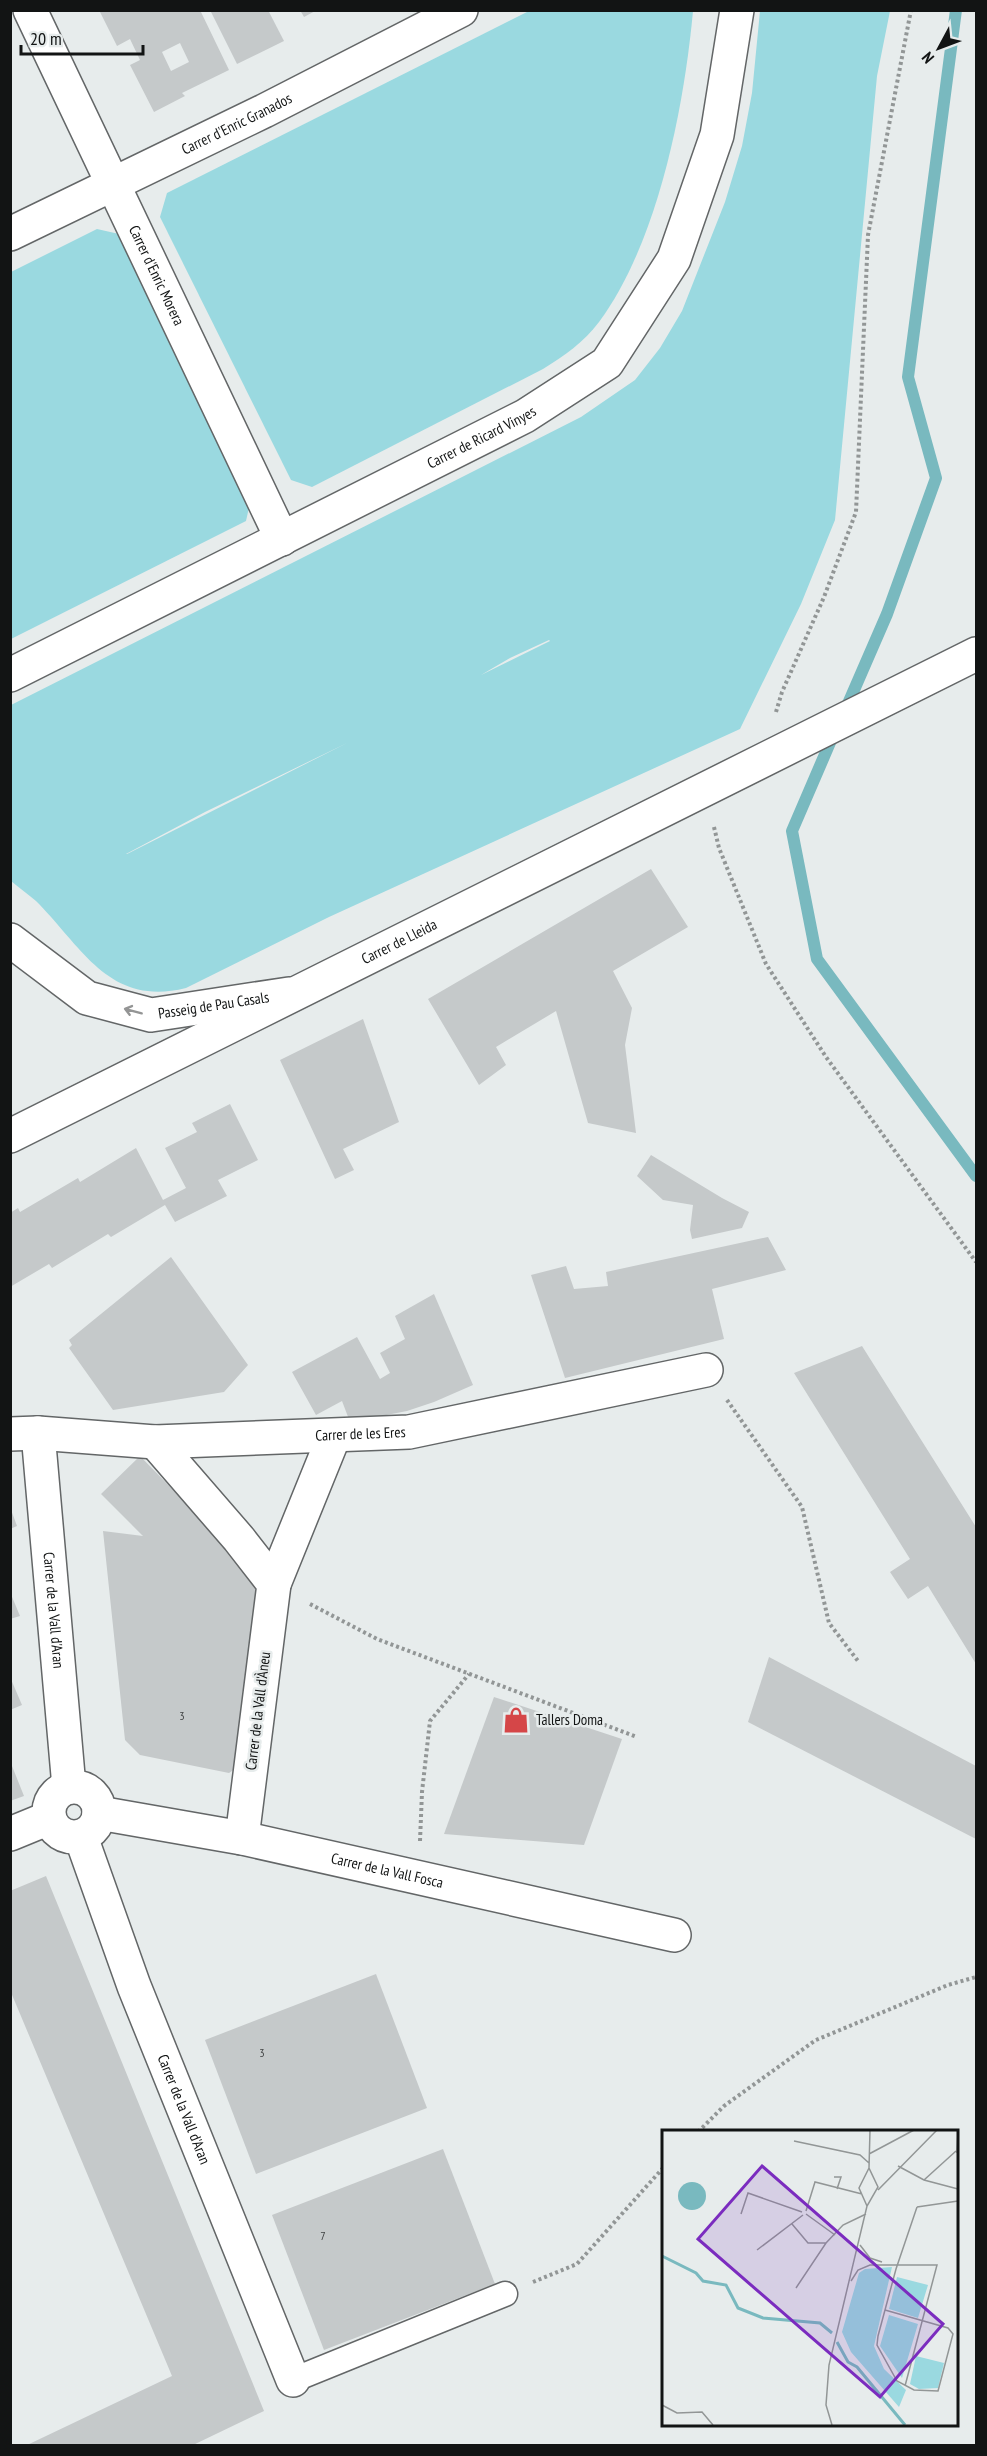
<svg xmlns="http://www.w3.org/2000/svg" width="987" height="2456" viewBox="0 0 987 2456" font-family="'PT Sans Narrow',sans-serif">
<rect width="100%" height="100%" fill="#e7ecec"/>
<g fill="#9ad9e0" fill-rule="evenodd">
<path d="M529,11H693C684,108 658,242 599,322C584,342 564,356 543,369L312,487L291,480L160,217L167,193Z"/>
<path d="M760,11H890L877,76L835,520L801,604L740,729L329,917L186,988C109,1007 83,948 36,901C28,894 19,888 11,881V705L581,417L635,380L660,348L682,311L725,202L742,146L752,93ZM549,640L550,641L481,675L510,658ZM347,743L127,854H126L205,812Z"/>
<polygon points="97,229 119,234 250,503 246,521 11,639 11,272"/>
</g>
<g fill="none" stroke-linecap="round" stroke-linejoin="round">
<g stroke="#79b9bf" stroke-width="12">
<polyline points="844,713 887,614 936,478 908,377 956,10"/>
<polyline points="835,731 792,831 817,959 976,1176"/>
</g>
</g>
<g fill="#c5c9ca" fill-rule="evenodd">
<path d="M99,10H200L229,70L182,93L185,96L154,112L130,65L140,60L130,39L117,46ZM180,43L189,62L171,71L162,52Z"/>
<polygon points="210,10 268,10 284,41 237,64"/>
<polygon points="300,10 317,10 304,17"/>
<polygon points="651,869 688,927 613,971 632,1008 625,1045 636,1133 588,1123 556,1011 496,1047 506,1065 479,1085 428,999"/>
<polygon points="363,1019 399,1122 343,1149 354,1170 335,1179 280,1060"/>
<polygon points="230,1104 258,1160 218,1180 227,1196 175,1222 165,1205 111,1237 108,1234 52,1268 49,1264 10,1287 10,1213 18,1208 20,1212 78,1178 80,1182 136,1148 163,1200 186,1188 165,1148 197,1132 192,1123"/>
<polygon points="651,1155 722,1198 749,1212 742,1228 692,1239 690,1230 693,1205 663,1200 637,1176"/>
<polygon points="768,1237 786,1270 712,1289 724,1339 565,1378 531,1275 566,1266 574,1289 608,1286 606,1272"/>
<polygon points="171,1257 248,1365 224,1392 113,1410 69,1348 72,1345 69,1340"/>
<polygon points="434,1294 473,1385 434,1402 407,1411 350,1422 342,1401 316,1415 292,1372 357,1337 380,1379 390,1373 380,1353 405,1339 395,1316"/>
<polygon points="862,1346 976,1527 976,1664 928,1586 908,1599 890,1572 910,1559 794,1373"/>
<polygon points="140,1456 260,1579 239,1766 229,1773 140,1755 125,1740 103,1531 143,1536 101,1494"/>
<polygon points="10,1507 17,1526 10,1529"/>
<polygon points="10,1592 20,1616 10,1619"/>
<polygon points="769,1657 976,1766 976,1839 748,1722"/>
<polygon points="10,1677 22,1705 10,1710"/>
<polygon points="494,1697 622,1739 584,1845 444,1834"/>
<polygon points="10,1761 24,1796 10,1801"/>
<polygon points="46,1876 264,2411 191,2446 25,2446 172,2376 10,1990 10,1891"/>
<polygon points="376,1974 427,2108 256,2174 205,2040"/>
<polygon points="443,2149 495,2284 324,2350 272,2215"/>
</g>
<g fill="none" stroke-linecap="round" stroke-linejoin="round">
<g stroke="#636667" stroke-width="27">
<polyline id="service" points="293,2380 505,2294"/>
</g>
<g stroke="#636667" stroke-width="36">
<g id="minor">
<path id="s1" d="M30,10L282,539"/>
<path id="s2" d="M10,234L264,111L461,10"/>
<path id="s3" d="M10,675L525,416L607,363L674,259L717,135L737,10"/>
<path id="s4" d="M10,940L87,998L151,1015L289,994"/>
<path id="s5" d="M38,1433L69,1787"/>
<path id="s6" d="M10,1434L38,1433L155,1442L409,1432L706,1370"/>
<polyline points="155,1442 239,1539 274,1584 242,1838"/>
<polyline points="274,1584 334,1436"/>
<circle cx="74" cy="1812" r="25"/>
<path id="s7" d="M99,1813L242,1838L674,1935"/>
<polyline points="10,1834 49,1818"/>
<path id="s8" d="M81,1837L134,1986L293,2380"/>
</g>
</g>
<g stroke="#636667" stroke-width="36">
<g id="secondary">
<path id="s9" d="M10,1136L976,654"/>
</g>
</g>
<g stroke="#929696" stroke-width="4" stroke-dasharray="3 3" stroke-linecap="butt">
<polyline points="776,712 782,692 824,597 856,512 868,235 911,10"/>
<polyline points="714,827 719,848 766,964 826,1057 976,1262"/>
<polyline points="727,1400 802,1507 829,1623 858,1661"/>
<polyline points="310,1604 377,1639 637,1737"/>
<polyline points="420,1841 422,1792 430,1721 469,1674"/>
<polyline points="698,2132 724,2106 816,2040 948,1985 976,1977"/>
<polyline points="533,2282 577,2264 663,2168"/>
</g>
<use href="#service" stroke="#fff" stroke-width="24"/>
<use href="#minor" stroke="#fff" stroke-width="33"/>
<use href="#secondary" stroke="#fff" stroke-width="33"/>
</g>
<defs><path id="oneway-shaft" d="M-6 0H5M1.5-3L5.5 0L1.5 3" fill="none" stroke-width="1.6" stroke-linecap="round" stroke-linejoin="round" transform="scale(1.5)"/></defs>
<use stroke="#949595" href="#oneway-shaft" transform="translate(133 1011) rotate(-165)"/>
<defs>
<g id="shop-bare" transform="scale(2.07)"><path d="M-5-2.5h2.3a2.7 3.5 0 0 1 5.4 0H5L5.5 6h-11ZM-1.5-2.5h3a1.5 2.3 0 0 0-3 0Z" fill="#d54648" stroke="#e7ecec" stroke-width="2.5" paint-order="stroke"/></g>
</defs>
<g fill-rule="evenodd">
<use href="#shop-bare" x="516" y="1720"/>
</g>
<g text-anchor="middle" stroke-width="5" stroke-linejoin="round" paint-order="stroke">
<g font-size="12" fill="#3f4142">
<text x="182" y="1720">3</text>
<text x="262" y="2057">3</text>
<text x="323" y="2240">7</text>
</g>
<g font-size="15" fill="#121414" stroke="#e7ecec">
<text dy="5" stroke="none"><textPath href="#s2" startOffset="252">Carrer d'Enric Granados</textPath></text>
<text dy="5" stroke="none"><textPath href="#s1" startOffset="294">Carrer d'Enric Morera</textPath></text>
<text dy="5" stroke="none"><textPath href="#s3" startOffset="528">Carrer de Ricard Vinyes</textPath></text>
<text dy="5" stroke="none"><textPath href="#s9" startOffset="435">Carrer de Lleida</textPath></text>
<text dy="5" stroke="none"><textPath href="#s4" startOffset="226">Passeig de Pau Casals</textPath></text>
<text dy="5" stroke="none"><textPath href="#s6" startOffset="351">Carrer de les Eres</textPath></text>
<text dy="5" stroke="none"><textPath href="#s5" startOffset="178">Carrer de la Vall d'Aran</textPath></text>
<text transform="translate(258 1711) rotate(-83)" y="5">Carrer de la Vall d'Àneu</text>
<text dy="5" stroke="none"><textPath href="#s7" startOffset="294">Carrer de la Vall Fosca</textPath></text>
<text dy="5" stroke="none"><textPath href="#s8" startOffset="291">Carrer de la Vall d'Aran</textPath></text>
</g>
<g font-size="15" fill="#121414" stroke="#e7ecec" text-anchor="start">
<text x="536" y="1725">Tallers Doma</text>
</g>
</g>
<g transform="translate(662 2130)">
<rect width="296" height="296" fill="#e7ecec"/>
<path d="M230,137L212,216L222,239L244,260L237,277L189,222L180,202L197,143L203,139ZM235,147L266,155L256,188L227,179ZM227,185L256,194L240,248L218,216ZM254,226L282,233L276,258L257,259L248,254Z" fill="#9ad9e0"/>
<path d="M16 66a14 14 0 1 1 28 0a14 14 0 1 1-28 0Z" fill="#79b9bf"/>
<path fill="none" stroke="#79b9bf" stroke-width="3" d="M0,126L34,143L41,151L64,155L76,178L101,188L158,193L170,203M175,212L186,232L195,237L243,295"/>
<path fill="none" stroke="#929696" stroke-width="1.5" d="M132,11L198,25L207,33M295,23L296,1M207,24L252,0M236,36L262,50L296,59M172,47H179L175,59M262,50L294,21M216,60L275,0M205,76L197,58L207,38M255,77L296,71M144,81L153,52L200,64M79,84L86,63L140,82M144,84L173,105M130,94L146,113H164M198,115L208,128L220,132M95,120L141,85M189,151L196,140L208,135H275L243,256M134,158L164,113L181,95L204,84M223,180L286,198L291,204L276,261L252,260L235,251L215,215L216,206L223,180L234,139L255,77M0,275L15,283L40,282L51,295M170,295L164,275L167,235L205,76L216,57L207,38L208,0"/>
<path fill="#7b2cbf" fill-opacity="0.15" stroke="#7b2cbf" stroke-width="3" d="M100,36L281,194L218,267L36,109Z"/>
<rect width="296" height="296" fill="none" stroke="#121414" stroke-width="3"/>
</g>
<rect width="987" height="2456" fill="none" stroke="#121414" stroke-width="24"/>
<g transform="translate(939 48) rotate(229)" stroke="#e7ecec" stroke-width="4.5" paint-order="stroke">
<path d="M0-4.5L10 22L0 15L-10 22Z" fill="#121414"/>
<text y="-9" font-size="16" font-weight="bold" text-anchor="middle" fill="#121414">N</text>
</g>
<path d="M21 45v9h122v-9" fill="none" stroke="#121414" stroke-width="3"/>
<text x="30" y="45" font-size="18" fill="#121414" stroke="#e7ecec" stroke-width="4.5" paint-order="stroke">20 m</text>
</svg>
